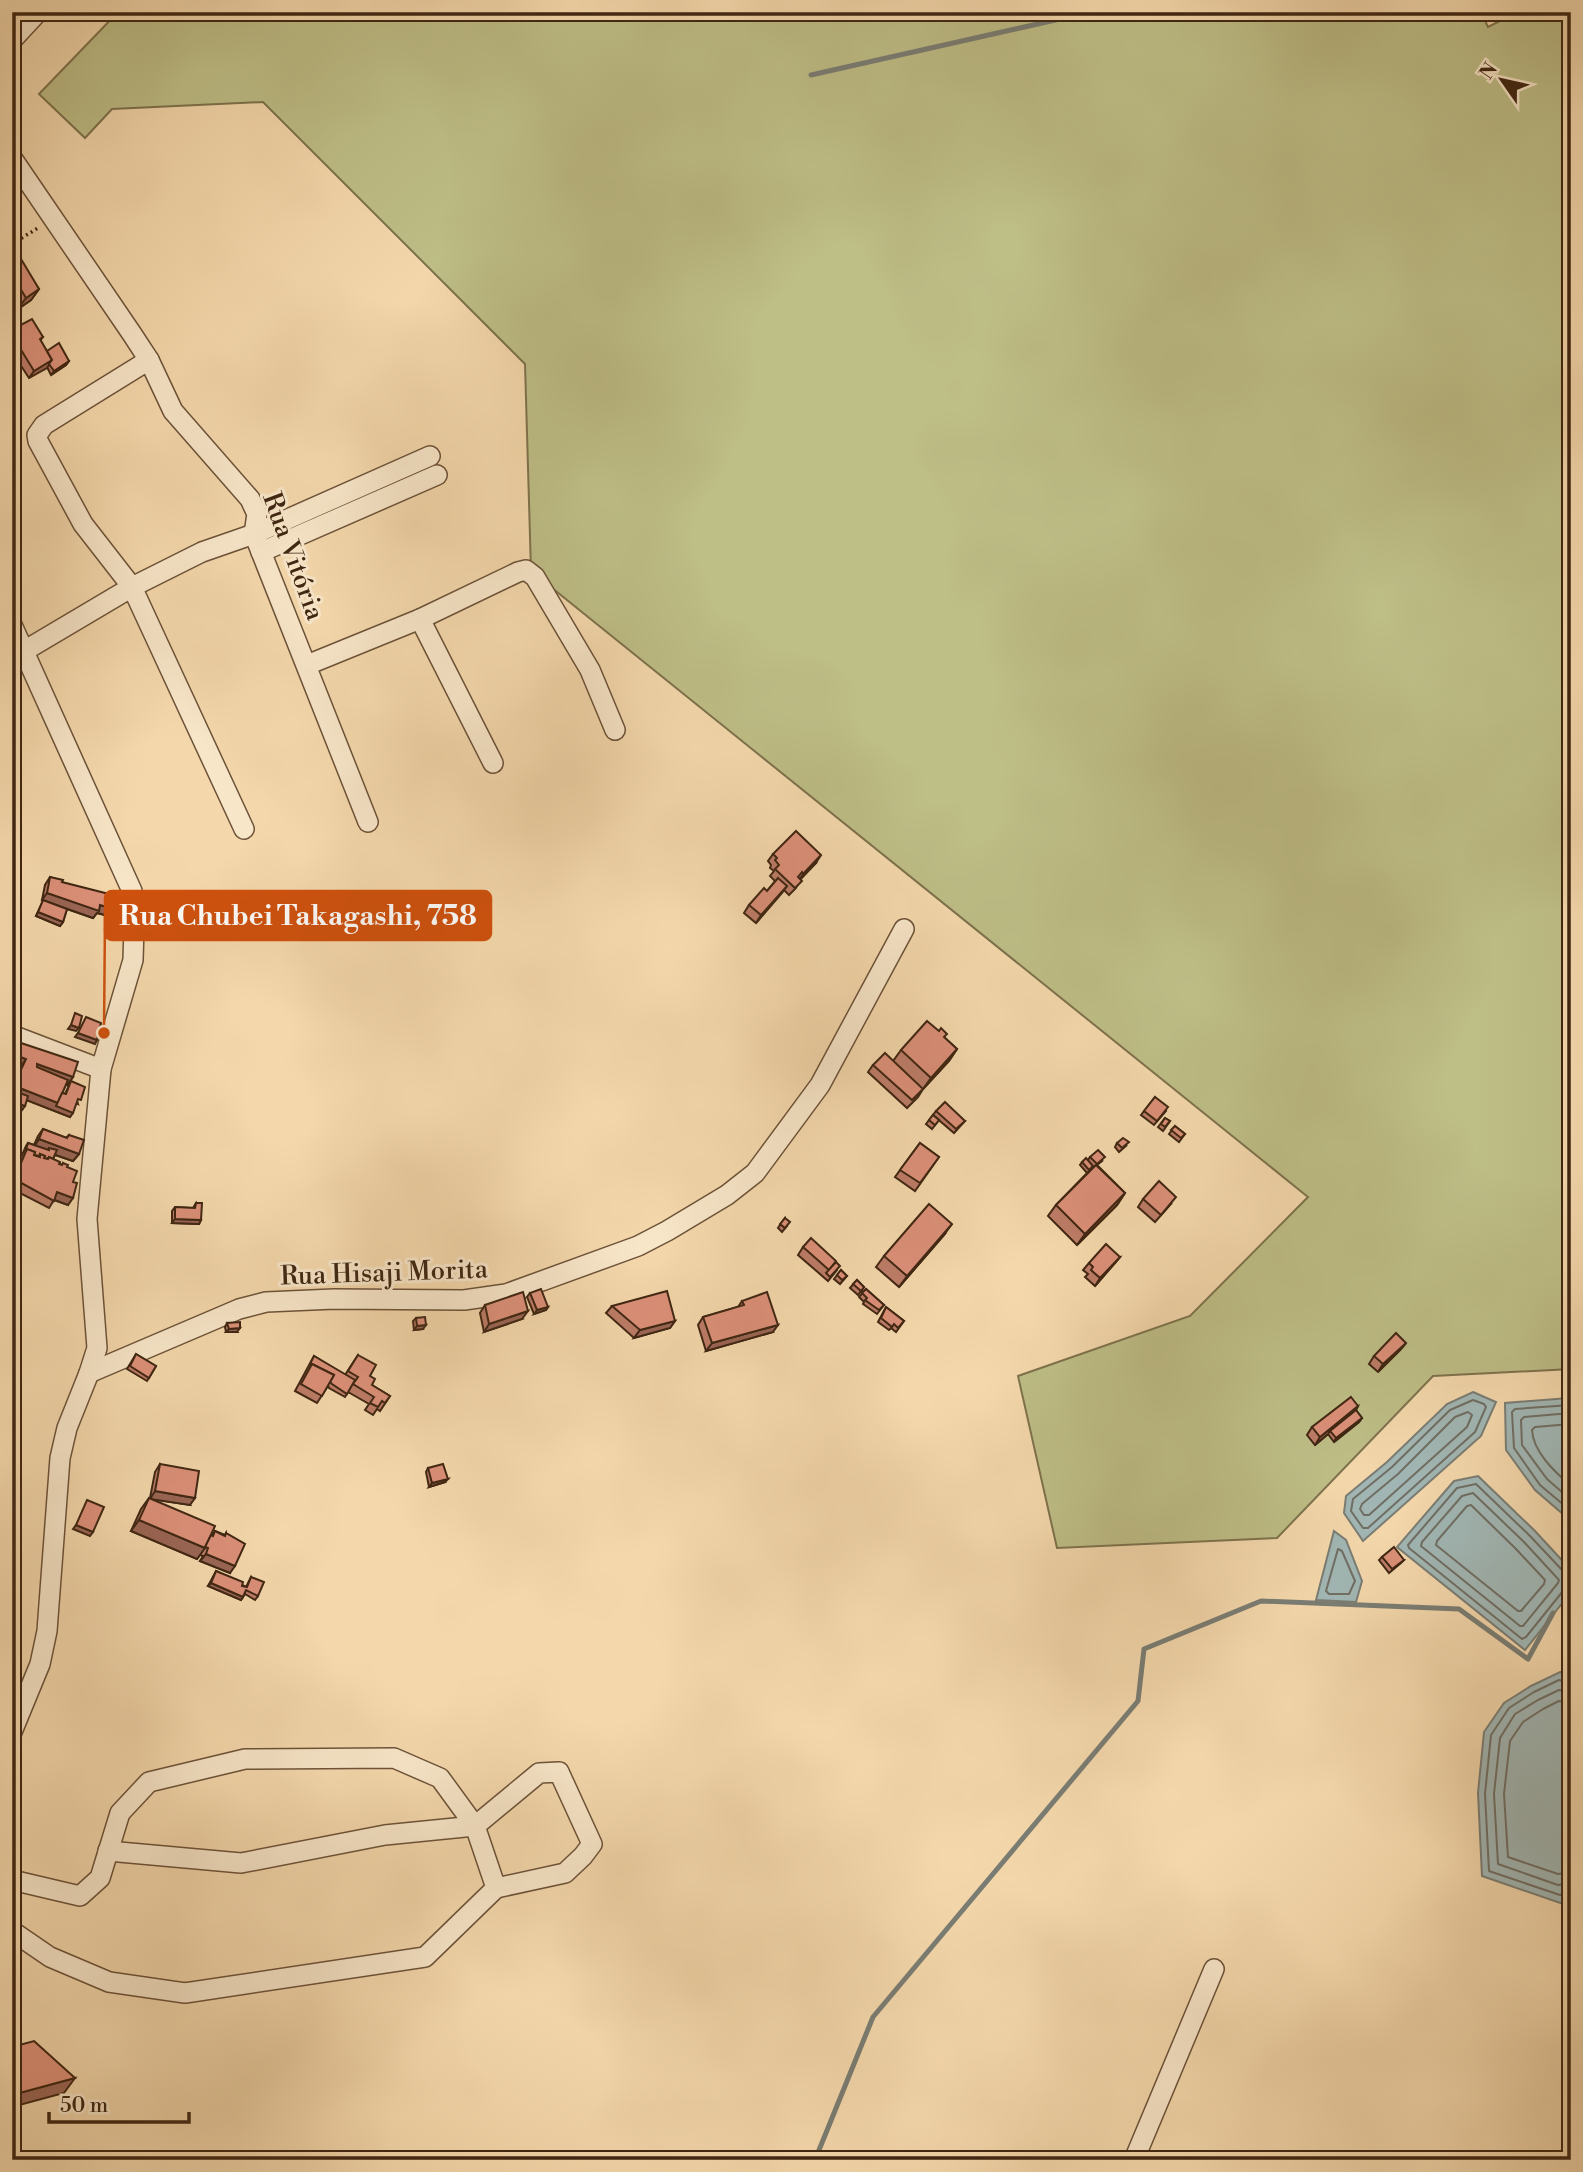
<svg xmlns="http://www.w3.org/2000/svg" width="1583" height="2172" viewBox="0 0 1583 2172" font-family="'Libre Bodoni',serif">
<rect width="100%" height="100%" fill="#f4d8ac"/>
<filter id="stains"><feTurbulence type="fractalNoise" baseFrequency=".00286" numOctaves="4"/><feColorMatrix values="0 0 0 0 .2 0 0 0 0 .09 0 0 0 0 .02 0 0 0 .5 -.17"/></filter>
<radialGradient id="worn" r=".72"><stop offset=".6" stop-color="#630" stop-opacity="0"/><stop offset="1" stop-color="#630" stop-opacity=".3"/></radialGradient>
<polygon fill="#bebe87" stroke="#7e724c" stroke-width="2" points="118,12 1481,12 1488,27 1518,12 1571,12 1571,1369 1433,1376 1277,1538 1057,1548 1018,1376 1190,1316 1308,1197 531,571 525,364 263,102 112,109 85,138 39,94"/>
<g fill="#a1b7b5" stroke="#7a7d74" stroke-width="2">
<polygon points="1473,1392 1496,1402 1481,1436 1363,1541 1344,1513 1346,1496 1387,1462 1447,1404"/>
<polygon points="1569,1398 1571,1399 1571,1521 1535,1490 1506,1450 1505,1403"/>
<polygon points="1478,1476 1535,1531 1570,1569 1571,1592 1525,1650 1397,1547 1454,1481"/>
<polygon points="1334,1531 1346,1540 1362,1581 1356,1602 1316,1600"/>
<polygon points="1560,1672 1571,1678 1571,1888 1566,1905 1482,1876 1478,1793 1484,1732 1504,1703 1531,1686"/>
</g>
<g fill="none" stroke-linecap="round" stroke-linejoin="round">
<g stroke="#706e64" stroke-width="2">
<polygon points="1473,1400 1484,1404 1486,1407 1475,1432 1368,1528 1363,1528 1351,1511 1353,1499 1392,1467 1450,1410"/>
<polyline points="1571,1405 1515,1409 1512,1412 1514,1448 1540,1485 1571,1511"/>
<polygon points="1468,1412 1472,1415 1467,1427 1369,1515 1364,1515 1360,1509 1362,1504 1398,1474 1455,1417"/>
<polyline points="1571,1413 1524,1417 1521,1420 1522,1445 1547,1479 1571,1500"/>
<path d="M1571,1424L1535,1427L1532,1430C1533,1452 1555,1472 1571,1486"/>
<polygon points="1473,1493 1524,1542 1559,1580 1558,1583 1523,1626 1520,1626 1421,1546 1422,1542 1462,1496"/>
<polygon points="1471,1505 1516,1549 1545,1580 1544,1584 1521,1611 1518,1611 1436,1545 1437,1541 1467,1506"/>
<polygon points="1338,1549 1342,1551 1355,1581 1349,1594 1329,1594 1326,1591"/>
<polyline points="1571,1574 1563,1571 1530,1536 1476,1484 1457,1488 1408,1545 1409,1548 1522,1639 1526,1637 1563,1591 1571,1589"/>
<polyline points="1571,1683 1559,1680 1534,1692 1509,1708 1491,1735 1485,1794 1489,1871 1560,1895 1571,1892"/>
<polyline points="1571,1692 1559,1690 1538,1700 1515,1714 1500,1738 1494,1794 1498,1864 1558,1885 1571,1883"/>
<polyline points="1571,1703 1559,1701 1543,1709 1523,1722 1510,1741 1504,1794 1508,1857 1558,1874 1571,1872"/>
</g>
<g stroke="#7a7d74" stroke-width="5">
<polyline points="811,75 1091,12"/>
<polyline points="815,2160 873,2017 1138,1701 1144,1649 1261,1601 1459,1609 1528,1659 1553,1613"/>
</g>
<g stroke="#6c5238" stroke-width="22">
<g id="minor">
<polyline points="12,40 38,12"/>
<polyline points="12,158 132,334 149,360 173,411 250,499 257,514 254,534 368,822"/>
<polyline points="149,360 44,425 37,435 38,441 83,524 132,587 244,829"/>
<polyline points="261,552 437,475"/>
<polyline points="420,619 493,763"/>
<polyline points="12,625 132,891 134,927 133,960 101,1069 87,1219 97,1348 89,1373 67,1428 60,1458 47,1631 40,1664 12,1732"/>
<polyline points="24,651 132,587 202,552 254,534 430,456"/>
<polyline points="307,665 420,619 518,572 526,570 535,577 590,670 615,730"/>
<polyline points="12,1035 101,1069"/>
<polyline points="89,1373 239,1309 266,1302 334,1299 464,1300 506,1294 638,1246 667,1231 727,1195 755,1173 820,1085 904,929"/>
<polyline points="108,1851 241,1863 385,1835 475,1826 539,1773 559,1772 592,1844 583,1856 565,1873 496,1888"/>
<polyline points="12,1880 80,1896 100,1878 120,1813 149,1782 245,1759 394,1758 440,1778 475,1826 496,1888 425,1957 185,1993 109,1982 50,1957 12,1931"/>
<polyline points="1134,2160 1214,1969"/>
</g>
</g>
<polyline stroke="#3f2612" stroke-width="3.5" stroke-dasharray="2 3.5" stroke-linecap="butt" points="12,244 38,228"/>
<use href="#minor" stroke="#f8e6c9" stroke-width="19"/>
</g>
<g fill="#bd7c68" stroke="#3f2612" stroke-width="2">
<polygon points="12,251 39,289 31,300 18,309 12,300"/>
<polygon points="12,315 19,326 43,337 40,341 47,351 69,361 66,365 51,375 47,367 29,378 12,352"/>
<polygon points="773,854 816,863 800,879 796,888 789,895 784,890 756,923 744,913 749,905 767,891 775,881 770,876 774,871 770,868 771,865 768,861"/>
<polygon points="50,877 62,882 110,908 105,915 97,913 93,918 67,909 63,922 60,926 36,916 43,901 42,900 45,885"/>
<polygon points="945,1038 957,1049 949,1061 923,1089 918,1097 907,1108 868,1072 873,1065 893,1061 901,1050"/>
<polygon points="12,1040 73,1077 67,1085 66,1084 62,1093 65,1094 71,1081 78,1104 76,1103 70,1117 27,1100 22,1110 12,1106 14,1099 12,1098 12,1074 17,1076 21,1067 15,1064"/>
<polygon points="1155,1097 1166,1111 1154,1125 1141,1115"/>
<polygon points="936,1111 965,1121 954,1133 933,1115"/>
<polygon points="933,1115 939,1120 932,1129 926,1124"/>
<polygon points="1165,1118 1170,1121 1163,1131 1158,1127"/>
<polygon points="1175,1126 1185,1134 1179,1142 1169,1134"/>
<polygon points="43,1129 66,1138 69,1135 79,1154 73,1161 55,1155 53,1159 62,1165 63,1163 67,1167 73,1182 68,1205 54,1200 49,1208 12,1189 12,1178 26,1146 28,1143 34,1145 38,1136"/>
<polygon points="920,1143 939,1157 915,1191 895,1177"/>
<polygon points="1117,1143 1126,1146 1119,1152 1115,1147"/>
<polygon points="1090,1157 1102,1161 1097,1165 1125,1193 1117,1205 1077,1245 1048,1216 1056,1205 1093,1167 1087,1173 1080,1165 1082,1162 1088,1160"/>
<polygon points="1143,1199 1171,1204 1155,1222 1138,1207"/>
<polygon points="196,1203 201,1220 199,1224 172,1223 172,1211 175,1207 193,1208"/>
<polygon points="785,1218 787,1226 782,1232 778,1228"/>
<polygon points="944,1235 899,1287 876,1267 884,1256"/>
<polygon points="803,1247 834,1264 837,1270 828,1281 798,1255"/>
<polygon points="1120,1257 1114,1264 1095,1286 1085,1277 1088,1274 1083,1270 1089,1263"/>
<polygon points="841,1270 847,1276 840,1284 834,1279"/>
<polygon points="857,1280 864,1287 858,1295 850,1288"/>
<polygon points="866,1289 884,1305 877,1314 863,1304 864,1302 859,1297"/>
<polygon points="530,1293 548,1307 546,1310 534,1314 527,1297"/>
<polygon points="742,1301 773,1332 706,1351 698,1325 703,1317 738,1307"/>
<polygon points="485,1305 522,1319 484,1332 480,1313"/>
<polygon points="612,1306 675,1321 670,1328 634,1338 606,1313"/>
<polygon points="886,1307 904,1321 896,1332 891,1328 889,1330 878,1322"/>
<polygon points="416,1318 423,1329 414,1330 413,1321"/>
<polygon points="227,1323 237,1332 226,1332 225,1327"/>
<polygon points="1406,1343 1400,1350 1378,1372 1369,1364 1374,1356"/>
<polygon points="136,1354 156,1366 147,1381 127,1369"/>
<polygon points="358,1355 370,1376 372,1385 390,1396 380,1411 377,1409 373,1415 365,1410 369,1404 348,1392 345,1397 329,1388 328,1386 317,1403 295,1391 314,1356 345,1375"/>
<polygon points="1358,1406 1356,1410 1362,1418 1359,1422 1334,1442 1328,1434 1315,1445 1307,1435 1312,1427"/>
<polygon points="160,1464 190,1505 151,1499 211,1535 212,1536 215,1531 225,1535 226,1533 230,1573 200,1561 203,1556 200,1555 197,1559 131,1531 141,1509 149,1498 150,1498 155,1472"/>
<polygon points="428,1468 445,1482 429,1487 426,1472"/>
<polygon points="1382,1557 1404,1560 1401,1563 1389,1573 1379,1560"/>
<polygon points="216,1571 246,1587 251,1577 258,1596 255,1600 245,1594 241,1600 208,1586"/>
</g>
<g fill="#9a6555" stroke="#3f2612" stroke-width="2">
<polygon points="20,288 12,299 12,293"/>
<polygon points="39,289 31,300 18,309 26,298"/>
<polygon points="52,360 47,368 29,378 34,371"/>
<polygon points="69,361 66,365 51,375 54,371"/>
<polygon points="821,855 816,863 798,882 803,874"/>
<polygon points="787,886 782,893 756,923 761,915"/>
<polygon points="47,893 100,905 110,908 105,915 97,913 93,918 42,900"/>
<polygon points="38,912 63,922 60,926 36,916"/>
<polygon points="71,1025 79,1028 76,1031 68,1029"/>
<polygon points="78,1033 97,1040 95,1044 75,1037"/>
<polygon points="957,1049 949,1061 923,1089 931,1078"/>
<polygon points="18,1056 26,1059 21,1067 13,1063"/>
<polygon points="37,1064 73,1077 67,1085 32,1071"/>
<polygon points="12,1085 58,1103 73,1113 70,1117 16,1096 14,1099 12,1098"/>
<polygon points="14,1102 25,1106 22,1110 12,1106"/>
<polygon points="39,1139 79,1154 73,1161 47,1152 49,1148 47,1151 34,1147"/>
<polygon points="57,1192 73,1198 68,1205 52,1199"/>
<polygon points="1125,1193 1117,1205 1077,1245 1085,1234"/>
<polygon points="175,1219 201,1220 199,1224 172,1223"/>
<polygon points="952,1224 944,1235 899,1287 907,1276"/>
<polygon points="1120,1257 1114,1264 1095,1286 1100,1278"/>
<polygon points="548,1307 546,1310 534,1314 537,1310"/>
<polygon points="528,1311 522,1319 484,1332 489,1324"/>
<polygon points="675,1321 670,1328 634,1338 640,1330"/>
<polygon points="426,1325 423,1329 414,1330 417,1326"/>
<polygon points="778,1325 773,1332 706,1351 712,1343"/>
<polygon points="240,1328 237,1332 226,1332 229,1329"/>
<polygon points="1406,1343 1400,1350 1378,1372 1383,1364"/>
<polygon points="1358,1406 1353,1414 1330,1431 1328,1434 1315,1445 1320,1437"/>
<polygon points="1362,1418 1359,1422 1334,1442 1336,1438"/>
<polygon points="448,1479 445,1482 429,1487 432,1483"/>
<polygon points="155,1491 195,1498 190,1505 150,1499"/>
<polygon points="139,1520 205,1548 197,1559 131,1531"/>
<polygon points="76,1525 93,1532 90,1536 73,1529"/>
<polygon points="206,1554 235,1566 230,1573 200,1561"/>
<polygon points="211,1583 243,1597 241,1600 208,1586"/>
<polygon points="75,2078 64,2093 12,2107 12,2095"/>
</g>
<g fill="#dc9079" stroke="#3f2612" stroke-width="2">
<polygon points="15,249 39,289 26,298 20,288 12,293 12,251"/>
<polygon points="12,315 19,326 32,319 43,337 40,339 52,360 34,371 12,335"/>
<polygon points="59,343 69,361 54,371 49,364 52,360 47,351"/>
<polygon points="796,831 821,855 803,874 802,872 798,877 802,881 795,888 775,869 779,865 775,860 777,858 773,854"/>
<polygon points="50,877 63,880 62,882 113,895 110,908 100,905 99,911 47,893"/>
<polygon points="778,878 787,886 761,915 749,905 764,888 767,891"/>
<polygon points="43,900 67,909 63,922 38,912"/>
<polygon points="75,1013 82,1016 79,1028 71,1025"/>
<polygon points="86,1017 101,1023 97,1040 78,1033"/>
<polygon points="927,1021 939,1031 941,1028 947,1034 944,1037 957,1049 931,1078 901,1050"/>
<polygon points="12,1040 78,1062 73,1077 37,1064 37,1067 68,1080 58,1103 12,1085 12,1074 18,1076 26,1059 18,1056 12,1072"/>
<polygon points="885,1053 923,1089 912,1100 873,1065"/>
<polygon points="71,1081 85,1087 81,1100 78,1099 73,1113 56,1106 62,1093 66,1094"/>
<polygon points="14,1091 28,1096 25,1106 14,1102 16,1095 13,1094"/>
<polygon points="1155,1097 1168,1107 1157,1121 1144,1111"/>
<polygon points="945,1102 965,1121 956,1129 936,1111"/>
<polygon points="933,1115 939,1120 935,1125 929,1120"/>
<polygon points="1165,1118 1170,1121 1165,1127 1161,1124"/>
<polygon points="1175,1126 1185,1134 1181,1138 1171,1130"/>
<polygon points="43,1129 67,1138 69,1135 84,1140 79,1154 39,1139"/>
<polygon points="1123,1138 1129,1142 1122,1148 1117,1143"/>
<polygon points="28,1143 49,1150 49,1148 57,1150 53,1159 49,1157 47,1159 44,1158 45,1156 40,1154 39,1156 34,1155 35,1152 27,1149 25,1153"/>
<polygon points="920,1143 939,1157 920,1183 900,1170"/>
<polygon points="27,1149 35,1152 34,1155 40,1157 40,1154 45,1156 44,1158 48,1159 49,1157 60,1162 59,1164 62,1165 63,1163 68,1165 67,1167 77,1171 73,1182 77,1183 73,1198 57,1192 54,1201 14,1179"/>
<polygon points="1098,1150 1105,1157 1097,1164 1090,1157"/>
<polygon points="1086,1158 1093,1166 1089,1170 1082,1162"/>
<polygon points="1096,1165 1125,1193 1085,1234 1056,1205"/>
<polygon points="1159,1181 1176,1197 1161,1215 1143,1199"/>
<polygon points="196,1203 202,1203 201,1220 175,1219 175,1207 195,1208"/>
<polygon points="929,1204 952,1224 907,1276 884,1256"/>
<polygon points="785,1218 790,1222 785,1228 780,1224"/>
<polygon points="811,1238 836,1261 829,1270 803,1247"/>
<polygon points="1106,1244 1120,1257 1100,1278 1091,1270 1093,1267 1089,1263"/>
<polygon points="836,1262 840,1266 830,1277 826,1273"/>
<polygon points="841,1270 847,1276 842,1280 837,1275"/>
<polygon points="857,1280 864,1287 861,1291 853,1284"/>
<polygon points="541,1289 548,1307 537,1310 530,1293"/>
<polygon points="866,1289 884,1305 879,1310 865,1300 867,1298 862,1293"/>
<polygon points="667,1291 675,1321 640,1330 612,1306"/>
<polygon points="523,1292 528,1311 489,1324 485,1305"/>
<polygon points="767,1292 778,1325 712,1343 703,1317 744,1305 742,1301"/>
<polygon points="886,1307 904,1321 898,1328 894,1324 892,1327 881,1318"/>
<polygon points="425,1317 426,1325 417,1326 416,1318"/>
<polygon points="240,1322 240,1328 229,1329 227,1323"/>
<polygon points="1396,1333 1406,1343 1383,1364 1374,1356"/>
<polygon points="136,1354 156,1366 149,1378 130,1366"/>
<polygon points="358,1355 376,1365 370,1376 375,1379 372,1385 390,1396 385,1403 382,1401 378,1407 370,1403 374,1397 353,1384 358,1377 348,1371"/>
<polygon points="314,1356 355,1380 347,1394 332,1384 330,1382 334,1375 312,1364 311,1365 310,1364"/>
<polygon points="312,1364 334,1375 322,1396 301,1384"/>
<polygon points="1351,1397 1358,1406 1320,1437 1312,1427"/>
<polygon points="1356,1410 1362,1418 1336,1438 1330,1431"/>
<polygon points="160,1464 199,1471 195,1498 155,1491"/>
<polygon points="443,1464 448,1479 432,1483 428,1468"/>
<polygon points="149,1498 215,1526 205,1548 139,1520"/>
<polygon points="87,1500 104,1507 93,1532 76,1525"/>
<polygon points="215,1531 225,1536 226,1533 245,1544 235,1566 206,1554 208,1548 205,1547 211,1535 213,1536"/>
<polygon points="1394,1547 1404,1560 1392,1569 1382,1557"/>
<polygon points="216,1571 243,1582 242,1586 247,1587 251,1577 264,1582 258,1596 246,1590 243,1597 211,1583"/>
<polygon points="34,2041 75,2078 12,2095 12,2047"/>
</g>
<g text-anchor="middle" stroke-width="6" stroke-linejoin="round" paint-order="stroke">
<g font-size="26" fill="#3f2612" stroke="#f8e6c9">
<text transform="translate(294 556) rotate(70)" y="9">Rua Vitória</text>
<text transform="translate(384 1272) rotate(-2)" y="9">Rua Hisaji Morita</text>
</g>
</g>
<path fill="none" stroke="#cf510d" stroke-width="2.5" d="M104 1033L105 915"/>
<circle fill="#cf510d" stroke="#f8e6c9" stroke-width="2.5" cx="104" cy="1033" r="7"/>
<rect fill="#cf510d" stroke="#cf510d" stroke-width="2.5" x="105" y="891" width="386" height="49" rx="7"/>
<g font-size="28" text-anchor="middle" font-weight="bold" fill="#fff">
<text x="298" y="925">Rua Chubei Takagashi, 758</text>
</g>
<rect width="1583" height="2172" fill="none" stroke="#f4d8ac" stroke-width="42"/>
<rect x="14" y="14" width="1555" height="2144" fill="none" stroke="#3f2612" stroke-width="3.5"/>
<rect x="21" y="21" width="1541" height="2130" fill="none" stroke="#3f2612" stroke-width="2"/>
<g transform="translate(1502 80) rotate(304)" stroke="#f8e6c9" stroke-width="5" paint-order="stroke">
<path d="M0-5L12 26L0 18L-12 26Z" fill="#3f2612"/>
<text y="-10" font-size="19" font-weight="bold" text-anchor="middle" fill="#3f2612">N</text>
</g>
<path d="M49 2112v10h140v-10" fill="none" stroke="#3f2612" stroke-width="3.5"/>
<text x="60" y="2112" font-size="21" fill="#3f2612" stroke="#f8e6c9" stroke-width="5" paint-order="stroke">50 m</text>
<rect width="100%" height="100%" filter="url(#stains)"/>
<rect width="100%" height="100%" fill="url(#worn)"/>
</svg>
